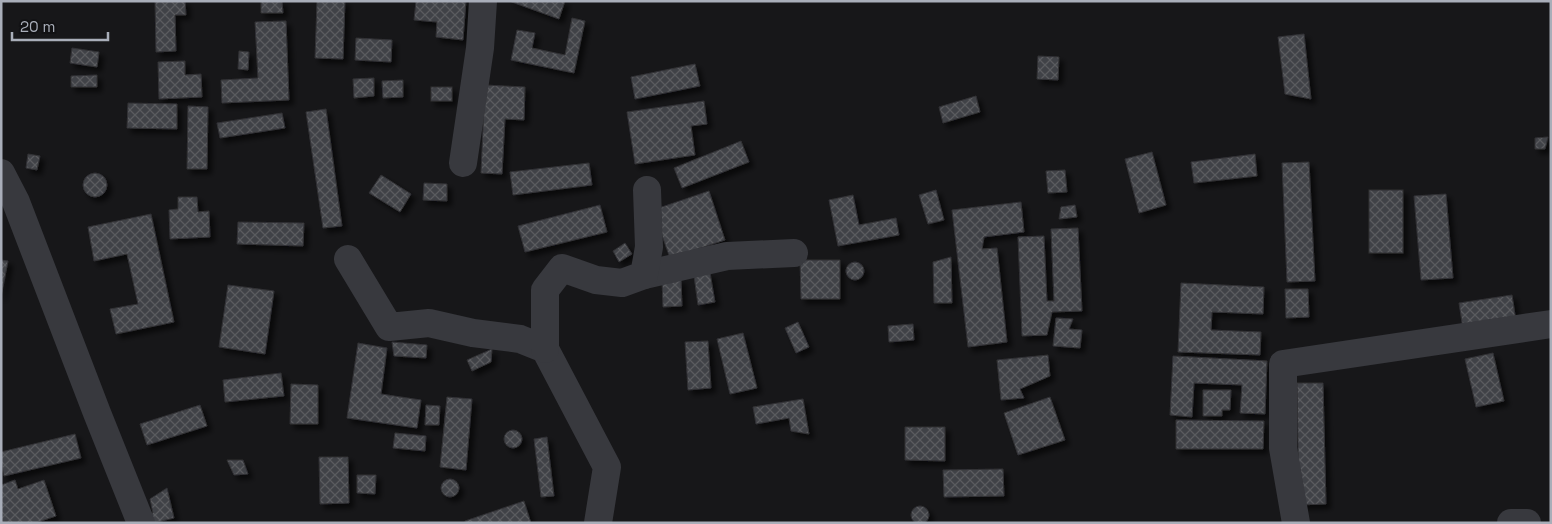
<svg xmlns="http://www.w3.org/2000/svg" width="1552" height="524" viewBox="0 0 1552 524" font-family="'Space Grotesk',sans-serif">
<defs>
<pattern id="building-cross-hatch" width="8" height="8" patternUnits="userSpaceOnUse" patternTransform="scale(1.25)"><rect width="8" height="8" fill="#414246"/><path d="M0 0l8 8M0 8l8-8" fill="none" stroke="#5a5b5f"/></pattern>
<filter id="shadow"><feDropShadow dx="4.5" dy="4.5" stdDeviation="2.5" flood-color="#0009"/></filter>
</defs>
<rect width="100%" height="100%" fill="#171719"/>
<g fill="url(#building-cross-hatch)" stroke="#313135" filter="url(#shadow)">
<polygon points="155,1 185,1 186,15 175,15 176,51 156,52"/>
<polygon points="261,1 282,1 283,13 261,13"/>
<polygon points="317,1 345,1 343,59 315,58"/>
<polygon points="416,1 466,1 463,40 436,37 437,22 414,20"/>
<polygon points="509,1 565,1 559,19"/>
<polygon points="572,18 585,21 574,73 511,60 517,30 535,33 532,48 565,55"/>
<polygon points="286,21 289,100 222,103 221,80 258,78 255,22"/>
<polygon points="1304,34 1311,99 1285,94 1278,37"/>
<polygon points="356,38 392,40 391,62 355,60"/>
<polygon points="72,48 99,52 97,67 70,63"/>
<polygon points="239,51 249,52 248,70 238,69"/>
<polygon points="1038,56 1059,57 1058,80 1037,79"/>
<polygon points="185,61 185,75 201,74 202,97 159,99 158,62"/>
<polygon points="695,64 700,86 635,99 631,77"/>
<polygon points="97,75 97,87 71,87 71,76"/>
<polygon points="374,78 374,96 354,98 353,79"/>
<polygon points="403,80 403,97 383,98 382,81"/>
<polygon points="485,85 525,87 524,120 505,119 502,174 481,173"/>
<rect x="431" y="87" width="21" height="14"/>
<polygon points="976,96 980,112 943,123 939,107"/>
<polygon points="704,101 707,124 691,126 695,155 635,164 627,112"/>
<polygon points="128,103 177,104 177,129 127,128"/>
<polygon points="188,106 208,107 207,169 187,169"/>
<polygon points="326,109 342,226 323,228 306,112"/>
<polygon points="282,113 285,128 220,138 217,123"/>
<polygon points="1548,137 1545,149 1535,149 1535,138"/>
<polygon points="741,141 749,162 682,188 674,168"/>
<polygon points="1152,152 1166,205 1139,213 1125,159"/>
<polygon points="28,154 40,156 37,170 26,168"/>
<polygon points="1255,154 1257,176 1194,183 1191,162"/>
<polygon points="1309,162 1315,281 1287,282 1282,163"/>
<polygon points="589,163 592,185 513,195 510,172"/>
<polygon points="1065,170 1067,192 1048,193 1046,171"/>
<circle cx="95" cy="185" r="12"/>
<polygon points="381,175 411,194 400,212 369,193"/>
<polygon points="424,183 447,184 447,201 423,200"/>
<polygon points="936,190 944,220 928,224 919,195"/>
<rect x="1369" y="190" width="34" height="63"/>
<polygon points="709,191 725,240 670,258 653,210"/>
<polygon points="1446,194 1453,278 1421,280 1414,196"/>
<polygon points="853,195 859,225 896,218 899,235 838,246 829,200"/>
<polygon points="178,197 197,197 198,212 209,211 210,237 170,239 169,210 178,209"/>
<polygon points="1021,202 1024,232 984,237 982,249 997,248 1007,342 968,347 952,210"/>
<polygon points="600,205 607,232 525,252 518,226"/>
<polygon points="1075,205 1077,217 1059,219 1061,207"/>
<polygon points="151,214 174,322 116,334 110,309 138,304 127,254 94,261 88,227"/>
<polygon points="238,222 304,223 303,246 237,244"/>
<polygon points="1078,228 1082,311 1052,312 1047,335 1022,336 1018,237 1044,236 1047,301 1054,301 1051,229"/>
<polygon points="625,243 632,254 619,262 613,251"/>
<polygon points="951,257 952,303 934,303 933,262"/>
<polygon points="1,260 8,261 1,297"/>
<polygon points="800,260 840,260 840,299 801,299"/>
<circle cx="855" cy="271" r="9"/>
<polygon points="710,273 715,302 698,305 694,276"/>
<polygon points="681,279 682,306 663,307 662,280"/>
<polygon points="1181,283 1264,287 1263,314 1212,312 1211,330 1261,332 1260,355 1178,352"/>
<polygon points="228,285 274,291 265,354 219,347"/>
<polygon points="1285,289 1308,289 1309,317 1286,318"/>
<polygon points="1512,295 1516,321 1463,329 1459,303"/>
<polygon points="1056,318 1073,319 1069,329 1082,330 1080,348 1053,346"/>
<polygon points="798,322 809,347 796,353 785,328"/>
<polygon points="913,324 914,340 889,342 888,326"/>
<polygon points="743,333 757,388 730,394 717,339"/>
<polygon points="708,341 711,388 688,390 685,342"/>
<polygon points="392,342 427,345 426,358 394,356"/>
<polygon points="358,343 387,348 381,394 421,400 417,428 347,418"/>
<polygon points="492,349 491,362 472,371 467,360"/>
<polygon points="1493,353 1504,401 1476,407 1465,359"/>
<polygon points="1048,355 1050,376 1020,389 1024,398 1001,400 997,360"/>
<polygon points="1173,356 1267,361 1265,414 1240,413 1242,385 1194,383 1192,417 1170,415"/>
<polygon points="281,373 284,396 225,402 223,380"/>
<polygon points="1297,383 1323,383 1326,504 1299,505"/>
<polygon points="291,384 318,385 318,424 290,424"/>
<polygon points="1203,390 1231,390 1230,410 1222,410 1222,416 1203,416"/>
<polygon points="447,397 472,399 466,470 440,467"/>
<polygon points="1050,397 1065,440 1018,455 1004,413"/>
<polygon points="803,399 809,434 791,431 789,418 756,424 753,407"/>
<polygon points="200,405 207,426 147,445 140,424"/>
<polygon points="426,405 440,406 439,425 425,425"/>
<polygon points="1176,420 1264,421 1263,449 1176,449"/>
<polygon points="905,427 945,427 945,461 905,460"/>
<circle cx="513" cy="439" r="9"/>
<polygon points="395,433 426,436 425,451 393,448"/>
<polygon points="75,434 81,458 4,476 1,462 1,452"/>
<polygon points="547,437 554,496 541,497 534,439"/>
<polygon points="319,457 348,457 349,503 320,504"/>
<polygon points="227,460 243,460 248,474 234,475"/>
<polygon points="1003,469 1004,496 944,497 943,470"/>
<polygon points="357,475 376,475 375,494 357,493"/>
<circle cx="450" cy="488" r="9"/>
<polygon points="15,480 18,489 44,480 56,516 35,523 1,523 1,485"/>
<polygon points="167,488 174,518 153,523 147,514 153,513 150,499"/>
<polygon points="524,501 531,523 465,523 465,521"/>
<circle cx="920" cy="515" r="9"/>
</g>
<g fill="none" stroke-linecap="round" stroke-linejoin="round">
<g stroke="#38393e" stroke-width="28">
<polyline points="463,163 480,48 483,1"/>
<polyline points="1,173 16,202 97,413 141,523"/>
<polyline points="348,259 389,327 429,323 473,333 520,339 545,349 607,467 598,523"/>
<polyline points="644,275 727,256 794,253"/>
<polyline points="545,349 545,290 562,268 596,280 622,283 644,275 649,247 647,190"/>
<polyline points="1296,523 1283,448 1283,364 1551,324"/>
<polyline points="1511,523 1527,523"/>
</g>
</g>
<rect width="1552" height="524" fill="none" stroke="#a9aeb9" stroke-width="5"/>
<path d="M12 32v8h96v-8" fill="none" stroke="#a9aeb9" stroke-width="2.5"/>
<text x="20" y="32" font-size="15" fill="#a9aeb9" stroke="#121214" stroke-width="4" paint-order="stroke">20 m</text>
</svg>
